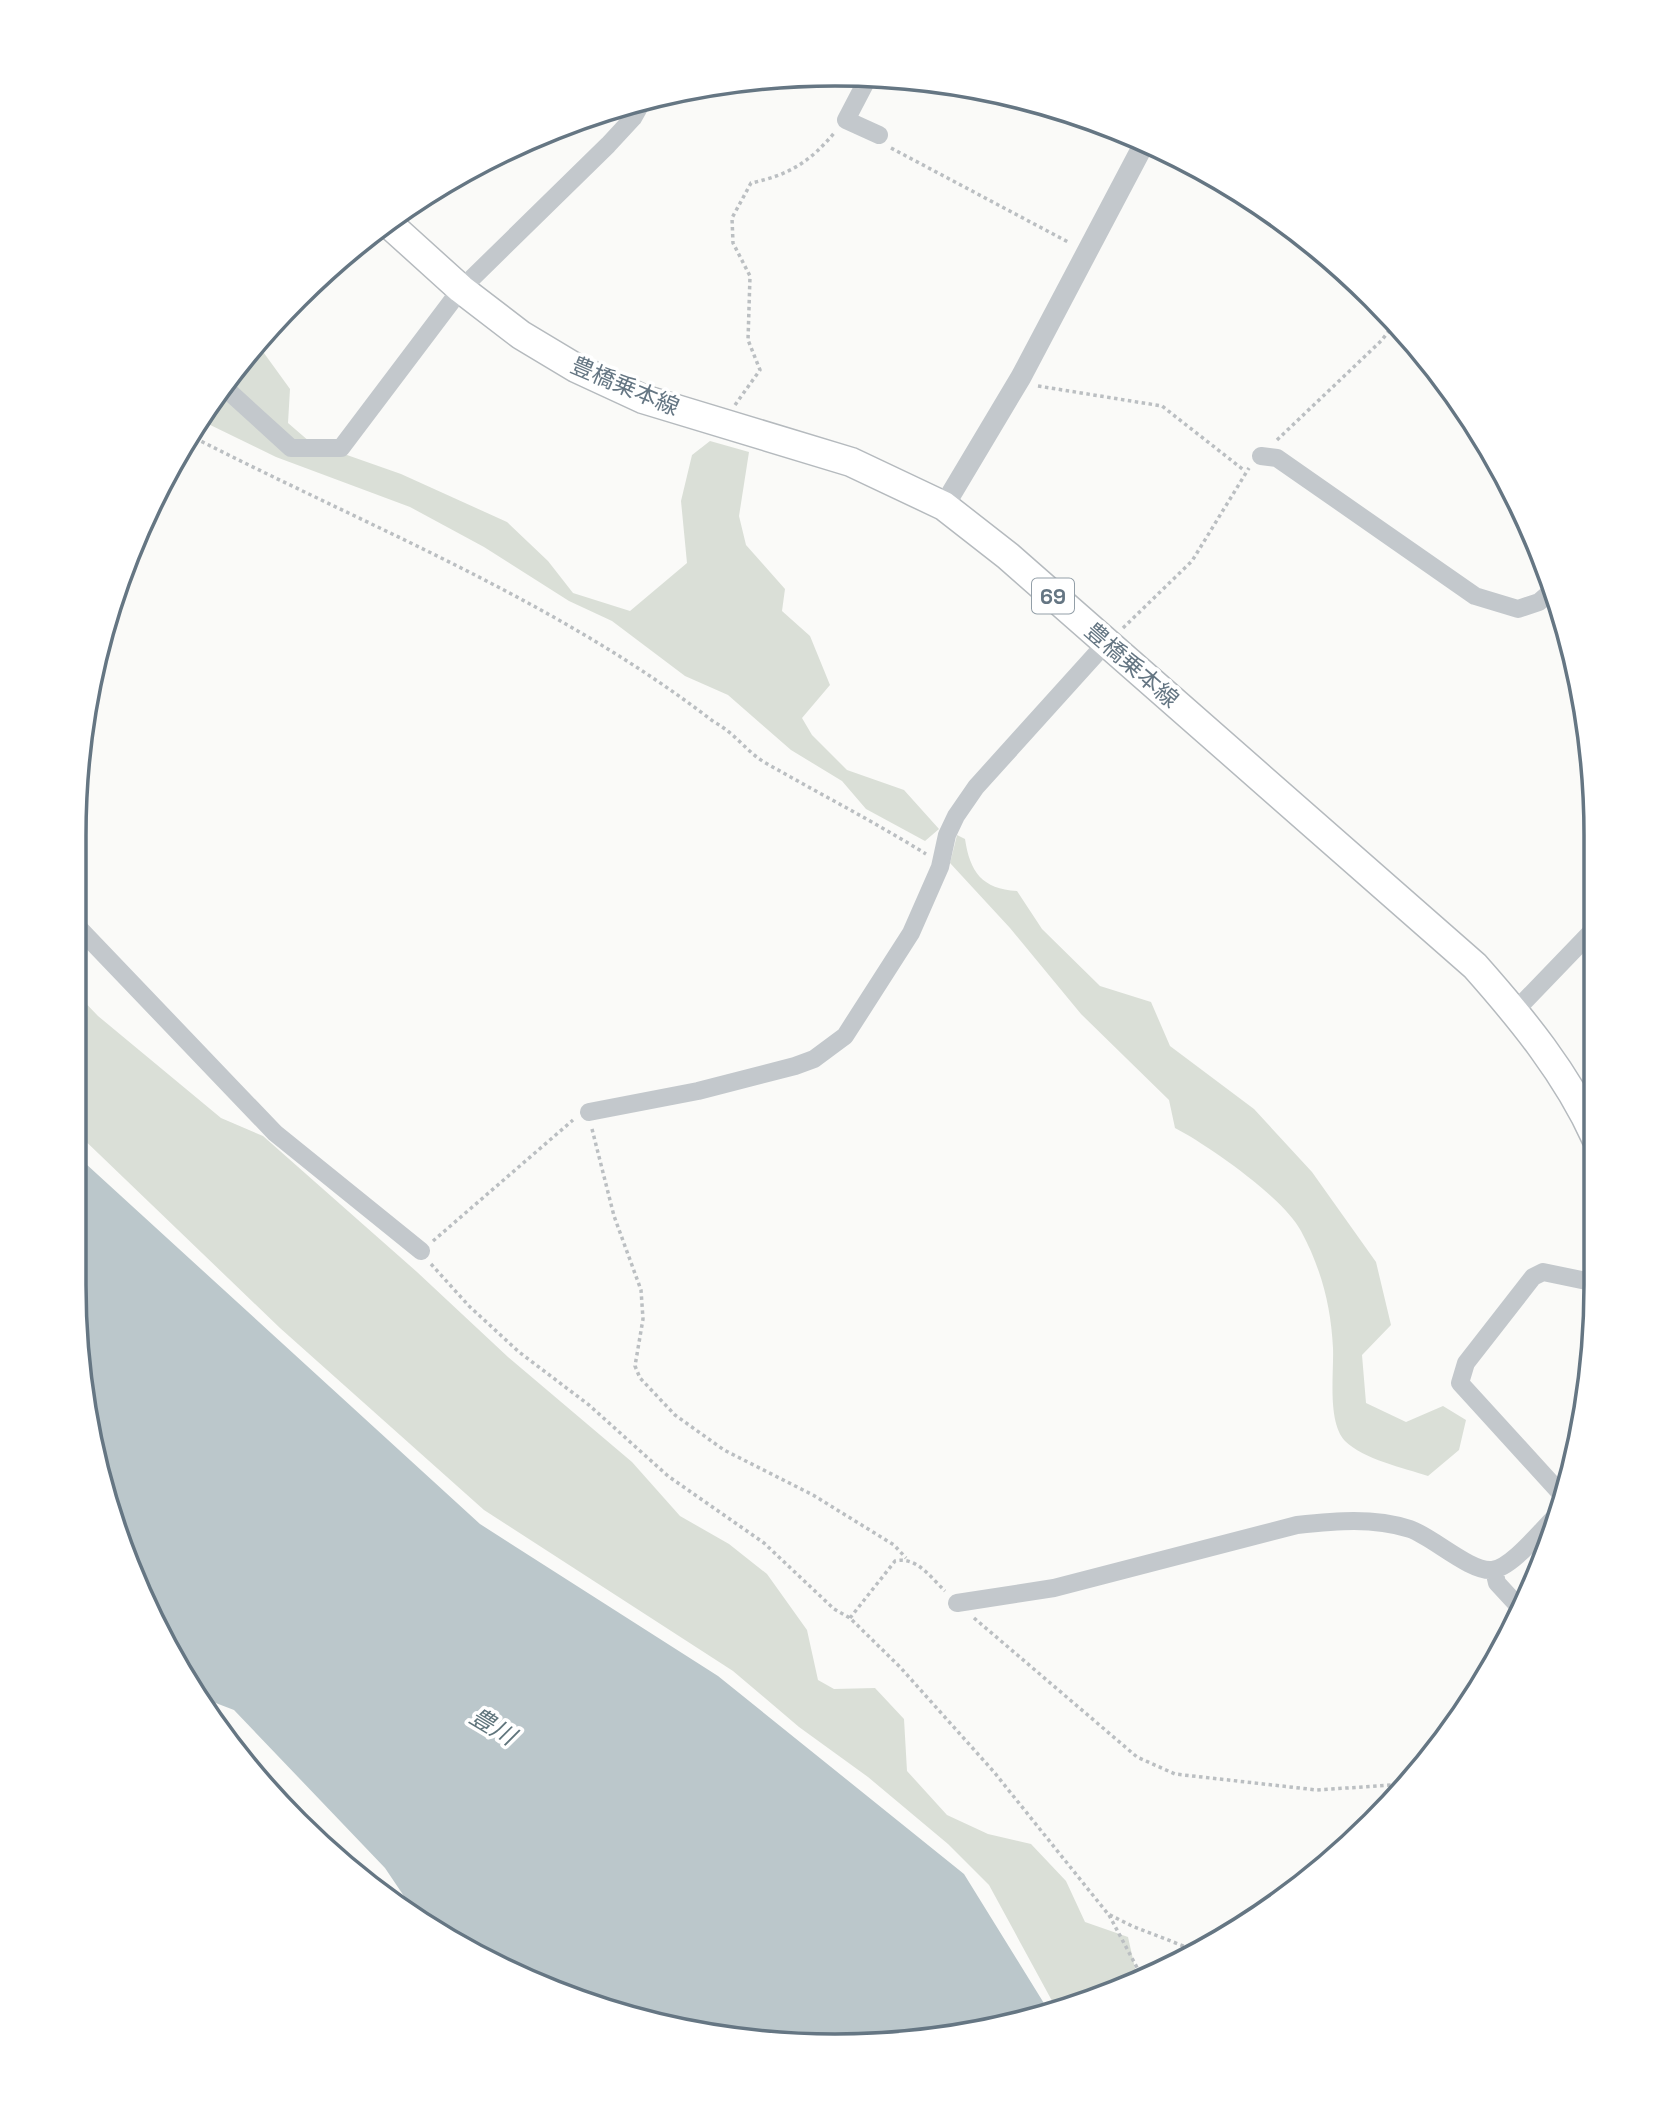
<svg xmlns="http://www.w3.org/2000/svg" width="1670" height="2120" viewBox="0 0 1670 2120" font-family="'Space Grotesk','Noto Sans JP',sans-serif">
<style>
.green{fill:#dadfd7}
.water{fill:#bbc7cb}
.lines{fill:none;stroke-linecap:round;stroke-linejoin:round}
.primary-casing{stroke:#b5babe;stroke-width:31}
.path{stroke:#bbbfc2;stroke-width:3.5;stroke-dasharray:3.5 3.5;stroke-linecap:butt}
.minor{stroke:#c3c8cc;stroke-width:18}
.tertiary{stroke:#c3c8cc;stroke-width:21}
.primary{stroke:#fff;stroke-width:28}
.labels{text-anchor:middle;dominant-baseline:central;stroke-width:7;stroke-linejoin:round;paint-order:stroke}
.shield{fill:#fff;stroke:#939fa8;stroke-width:2}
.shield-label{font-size:21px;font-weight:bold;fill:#657683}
.street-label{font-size:23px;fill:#657683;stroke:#fff}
.water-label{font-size:24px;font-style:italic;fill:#60757c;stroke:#fff}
.rim{fill:none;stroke:#657683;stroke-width:3.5}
</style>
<rect width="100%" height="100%" fill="#fafaf8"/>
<!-- green -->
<path class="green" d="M256 342 290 389 288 423 310 442 401 474 507 522 548 561 573 593 630 611 687 563 681 501 692 455 710 441 749 452 739 516 746 545 785 589 782 611 810 636 830 685 802 718 812 735 847 770 904 790 939 829 925 841 866 809 842 781 791 750 728 695 685 676 612 621 569 601 484 547 410 507 276 457 200 420Z
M957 835 965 839C970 872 982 889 1017 891L1042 929 1100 986 1151 1002 1170 1046 1254 1109 1312 1172 1376 1262 1391 1325 1362 1355 1366 1403 1406 1422 1443 1406 1466 1420 1459 1450 1428 1476C1404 1468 1363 1459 1345 1441 1327 1422 1334 1373 1333 1348 1331 1306 1321 1268 1301 1231 1285 1199 1208 1145 1175 1128L1169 1100 1081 1014 1010 928 950 863Z
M74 991 98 1016 221 1118 263 1136 417 1272 508 1357 632 1462 680 1516 729 1544 767 1574 807 1630 818 1680 834 1689 875 1688 904 1719 907 1771 947 1815 988 1834 1031 1844 1066 1881 1085 1922 1128 1937 1137 1977 1057 2010 989 1885 948 1844 868 1777 799 1727 733 1671 484 1510 280 1328 74 1130Z"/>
<!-- water -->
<path class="water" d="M74 1153 480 1524 718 1676 964 1874 1050 2013 1032 2020 835 2046 638 2021 455 1945 418 1917 385 1868 234 1710 200 1697 176 1666 100 1482 74 1285Z"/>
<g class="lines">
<defs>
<path id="primary" d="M388 223 461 289 521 335 576 368 643 399 851 462 944 506 1008 556 1475 966C1522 1019 1567 1074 1596 1138"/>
</defs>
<!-- primary casing -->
<use href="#primary" class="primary-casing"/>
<!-- path -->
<path class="path" d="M891 148 1070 243
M1038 386 1162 406 1245 471
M735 405 760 370 748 340 750 276 733 243 732 218 751 183C789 175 810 162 835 132
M189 435C366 526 555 599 714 722 735 733 746 751 764 762 818 793 873 821 926 854
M1277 440 1381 341 1396 322
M1123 628 1192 561 1249 468
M592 1129 614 1216 641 1290 643 1319 635 1366 640 1378 675 1415 724 1450 813 1495 894 1545 906 1558
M433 1241 573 1120
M431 1264 469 1306 519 1352 589 1405 668 1476 764 1543 834 1609 850 1618 900 1667 994 1772 1108 1914 1132 1926 1199 1952
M850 1618 895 1561C917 1556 931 1578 945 1591
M974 1618 1137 1757 1175 1774 1317 1790 1392 1785 1402 1789
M1109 1915 1141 1975"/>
<!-- minor -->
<path class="minor" d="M869 76 846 120 879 135
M224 387 291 448H341L461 289 608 145 633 118 642 102
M1261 456 1277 458 1475 596 1518 609 1539 602 1555 588
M75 924 275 1133 421 1251
M1515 1011 1595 928
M589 1112 698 1091 795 1066 814 1059 845 1036 911 933 940 867 947 835 956 816 976 787 1106 643
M1563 1496 1460 1383 1466 1363 1533 1277 1543 1272 1596 1283
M1494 1570 1497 1583 1521 1609
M957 1603 1054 1588 1297 1525C1335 1521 1373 1517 1410 1529 1433 1537 1470 1572 1492 1570 1512 1568 1542 1529 1557 1515"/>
<!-- tertiary -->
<path class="tertiary" d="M944 506 1021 377 1145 142"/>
<!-- primary -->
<use href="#primary" class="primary"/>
</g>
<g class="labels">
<!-- shield labels -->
<rect class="shield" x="1032" y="578.5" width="42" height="35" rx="5"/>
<g class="shield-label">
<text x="1053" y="596">69</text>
</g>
<!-- street labels -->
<g class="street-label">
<text transform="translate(625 386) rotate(23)">豊橋乗本線</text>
<text transform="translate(1132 665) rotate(41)">豊橋乗本線</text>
</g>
<!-- water labels -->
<g class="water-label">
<text transform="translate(493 1726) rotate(31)">豊川</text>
</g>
</g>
<!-- crop -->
<path d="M0 0H1670V2120H0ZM835 86H835A749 749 0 0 1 1584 835V1285A749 749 0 0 1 835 2034H835A749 749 0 0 1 86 1285V835A749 749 0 0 1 835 86Z" fill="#fff" fill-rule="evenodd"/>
<path class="rim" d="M835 86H835A749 749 0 0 1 1584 835V1285A749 749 0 0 1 835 2034H835A749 749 0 0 1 86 1285V835A749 749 0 0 1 835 86Z"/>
</svg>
